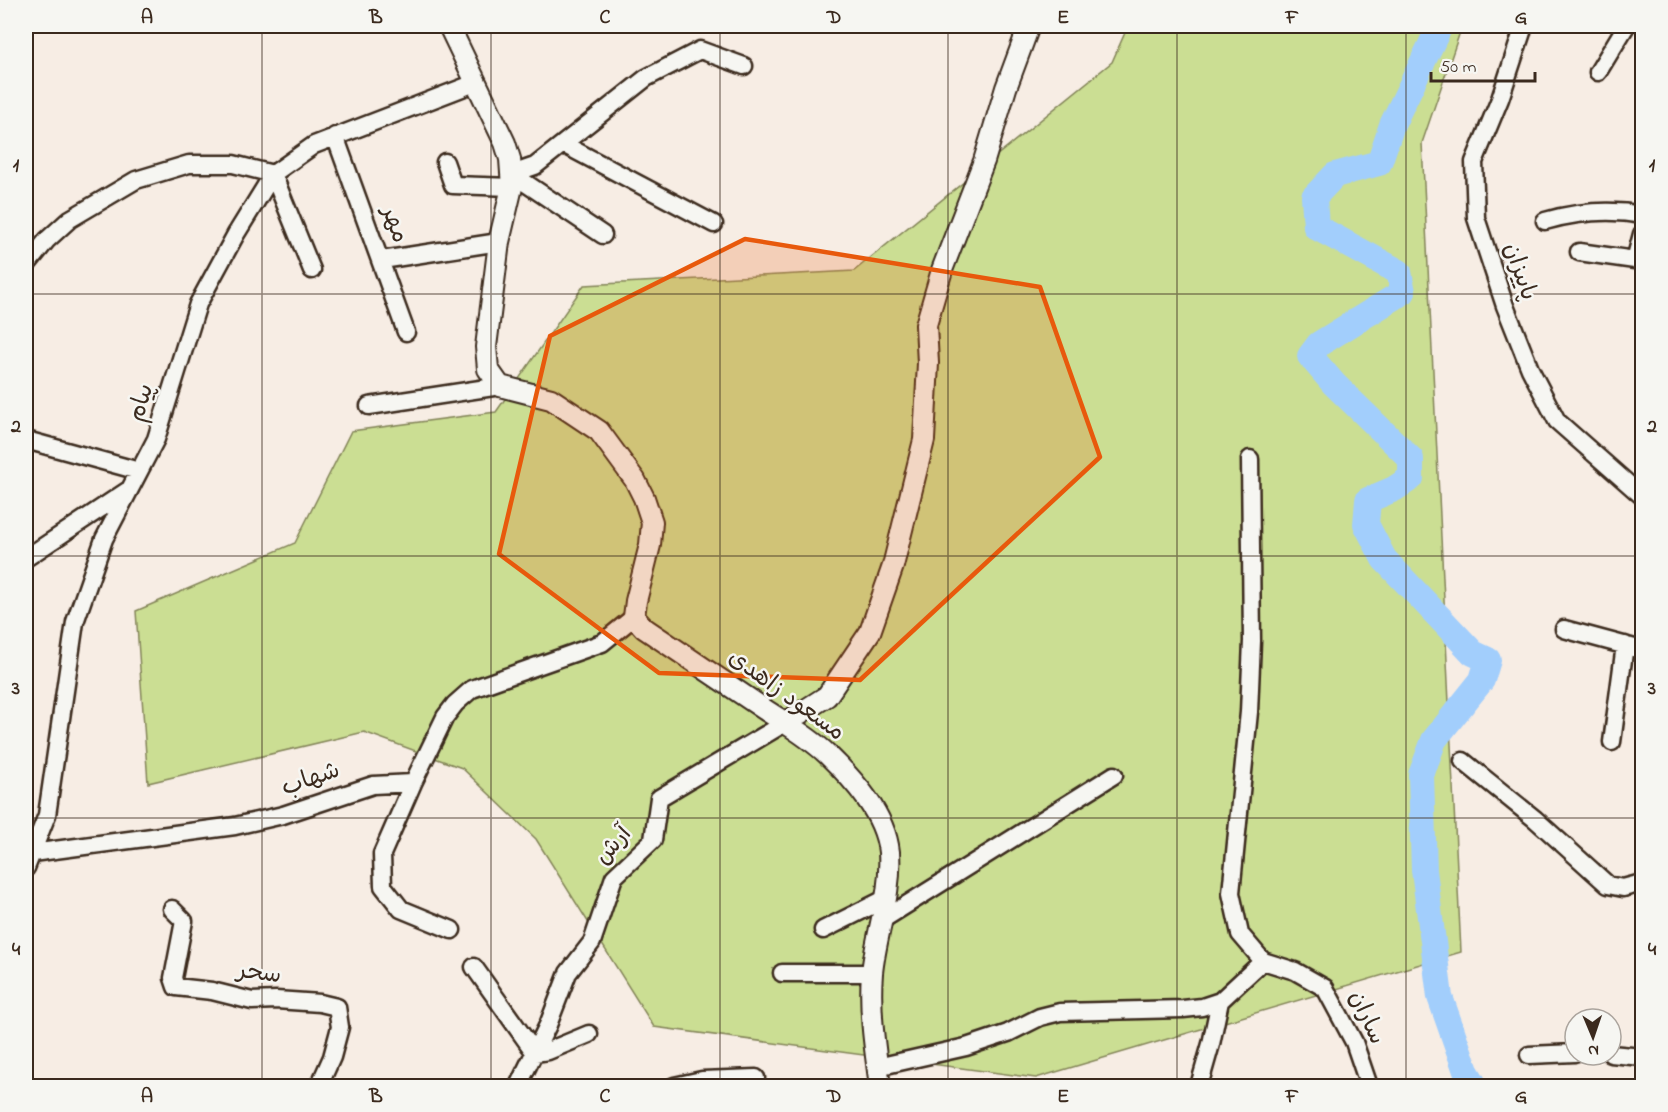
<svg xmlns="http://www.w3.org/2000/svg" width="1668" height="1112" viewBox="0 0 1668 1112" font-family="'Indie Flower','Playpen Sans Arabic',sans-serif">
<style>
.green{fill:#cbde93;stroke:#838458;stroke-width:1.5}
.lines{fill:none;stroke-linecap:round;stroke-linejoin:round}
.river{stroke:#a2cefc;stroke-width:26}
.minor-casing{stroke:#3b2a1e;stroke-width:21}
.tertiary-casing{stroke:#3b2a1e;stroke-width:24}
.minor{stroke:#f6f6f2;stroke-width:16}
.tertiary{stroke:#f6f6f2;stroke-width:20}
.marked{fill:#e8590c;fill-opacity:0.2;stroke:#e8590c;stroke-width:4.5;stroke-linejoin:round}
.grid{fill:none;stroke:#3b2a1e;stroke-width:1.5;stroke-opacity:0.55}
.labels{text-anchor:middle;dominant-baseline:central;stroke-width:5;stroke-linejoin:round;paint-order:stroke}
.street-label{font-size:24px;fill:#3b2a1e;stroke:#f6f6f2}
.neatline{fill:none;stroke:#3b2a1e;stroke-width:2}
.grid-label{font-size:20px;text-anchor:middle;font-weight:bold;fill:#3b2a1e}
</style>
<rect width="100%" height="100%" fill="#f7ede4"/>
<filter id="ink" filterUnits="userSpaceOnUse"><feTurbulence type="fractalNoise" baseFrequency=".0167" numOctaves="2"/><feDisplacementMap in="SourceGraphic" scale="12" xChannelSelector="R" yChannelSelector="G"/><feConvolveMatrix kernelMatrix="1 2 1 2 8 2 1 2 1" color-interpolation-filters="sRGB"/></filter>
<g filter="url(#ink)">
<!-- green -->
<path class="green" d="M1128 26H1462L1422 143 1461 952 1036 1078 654 1027 536 839 462 768 364 732 148 783 136 611 295 543 351 431 496 412 584 285 854 271 1112 62Z"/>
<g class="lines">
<!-- river -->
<path class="river" d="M1440 26 1392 125 1379 163 1335 175 1314 197 1316 227 1399 272 1403 292 1319 344 1310 356 1334 384 1411 459V478L1394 489 1368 500 1366 524 1384 559 1473 653 1488 660 1482 680 1434 740 1421 775 1424 870 1440 997 1466 1071 1475 1086"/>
<defs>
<path id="minor" d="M1524 26 1500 99 1474 162 1476 218 1505 306 1530 369 1557 421 1642 496
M1598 72 1626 26
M335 136 406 332
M563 144 714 224
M445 162 453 185 512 187
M512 174 535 166 646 78 700 50 744 66
M512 174 603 235
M1545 221C1577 212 1610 209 1642 215
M1579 252 1635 260 1642 234
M382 260 499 242
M26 266 47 240 70 219 136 180 189 164H233L273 174 312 270
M369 406 500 386
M26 440 139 471
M1250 459 1252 641 1249 712 1231 893 1240 934 1263 961
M26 558 127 491
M1564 629 1642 650
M1612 742 1625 645
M1463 761 1535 819 1608 885 1623 888 1642 883
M413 783 445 717 455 704 472 689 602 643 634 617
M32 853 235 826 283 815 373 785 413 783 382 854 383 886 401 909 452 930
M26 868 47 815 75 622 104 539 156 439 198 304 236 234 273 174 314 145 475 83
M172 909 184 921 173 978 176 987 212 991 252 1001 276 1000 320 1003 337 1007 340 1027 332 1057 319 1086
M882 920 1114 775
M823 930 887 898
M474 967 535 1053 548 1051 589 1034
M782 973H872
M1611 1054 1642 1057
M1529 1055 1575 1053
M877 1067 966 1047 1008 1033 1040 1017 1060 1012 1183 1009 1202 1007 1220 1001 1263 961 1295 971 1325 988 1354 1042 1369 1086
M518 1086 548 1025 568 973 592 942 614 877 653 840 659 798 785 723
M674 1086 702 1080 756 1078 754 1086
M1199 1086 1211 1044 1220 1001"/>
<path id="tertiary" d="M449 26 505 143 510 159 512 187 499 242 486 347 488 369 500 386 551 399 599 431 635 480 644 498 652 522 650 545 636 601 634 617 644 628C684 655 724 682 764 709 785 723 809 737 827 754 854 780 885 814 889 852 892 894 876 933 872 973 869 1010 875 1050 880 1086
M785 723 827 696 870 632 893 566 924 440 928 363 926 325 942 270 984 161 1006 88 1029 26"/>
</defs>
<!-- minor casing -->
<use href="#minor" class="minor-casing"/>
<!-- tertiary casing -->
<use href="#tertiary" class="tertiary-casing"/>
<!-- minor -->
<use href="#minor" class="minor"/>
<!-- tertiary -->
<use href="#tertiary" class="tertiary"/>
</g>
</g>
<!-- marked area -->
<path class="marked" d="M745 239 1040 287 1100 457 860 680 659 673 499 554 550 336Z"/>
<!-- grid -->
<path class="grid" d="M262 26V1086M491 26V1086M720 26V1086M948 26V1086M1177 26V1086M1406 26V1086M26 294H1642M26 556H1642M26 818H1642"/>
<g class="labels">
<!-- street labels -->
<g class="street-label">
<text transform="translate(394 225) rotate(70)">مهر</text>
<text transform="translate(1519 272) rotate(71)">پاییزان</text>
<text transform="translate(142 403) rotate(-73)">پیام</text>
<text transform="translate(786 696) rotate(36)">مسعود زاهدی</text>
<text transform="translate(311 780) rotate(-19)">شهاب</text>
<text transform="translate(614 846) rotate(-49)">آرش</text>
<text transform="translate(259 974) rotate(7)">سحر</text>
<text transform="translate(1366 1018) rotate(65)">ساران</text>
</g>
</g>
<!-- margin -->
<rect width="1668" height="1112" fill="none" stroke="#f6f6f2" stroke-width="66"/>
<!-- north arrow -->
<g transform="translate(1593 1037) rotate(178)"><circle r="28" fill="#f6f6f2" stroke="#aba49d" stroke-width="1.5"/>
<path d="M0-4.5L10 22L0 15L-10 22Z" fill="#3b2a1e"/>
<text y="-9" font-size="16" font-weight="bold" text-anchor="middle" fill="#3b2a1e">N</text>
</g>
<!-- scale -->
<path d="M1431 72v9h104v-9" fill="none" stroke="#3b2a1e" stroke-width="3"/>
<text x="1440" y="72" font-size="18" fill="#3b2a1e" stroke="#f6f6f2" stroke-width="4.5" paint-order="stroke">50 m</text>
<rect x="33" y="33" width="1602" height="1046" class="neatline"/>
<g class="grid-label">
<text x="147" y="23">A</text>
<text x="376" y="23">B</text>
<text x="605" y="23">C</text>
<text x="834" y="23">D</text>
<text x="1063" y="23">E</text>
<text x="1292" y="23">F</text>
<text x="1521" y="23">G</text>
<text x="16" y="171">1</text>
<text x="1652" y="171">1</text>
<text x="16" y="432">2</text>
<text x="1652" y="432">2</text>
<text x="16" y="694">3</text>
<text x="1652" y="694">3</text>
<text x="16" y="955">4</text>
<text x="1652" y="955">4</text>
<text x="147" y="1102">A</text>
<text x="376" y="1102">B</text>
<text x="605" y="1102">C</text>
<text x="834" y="1102">D</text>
<text x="1063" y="1102">E</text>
<text x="1292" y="1102">F</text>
<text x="1521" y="1102">G</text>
</g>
</svg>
